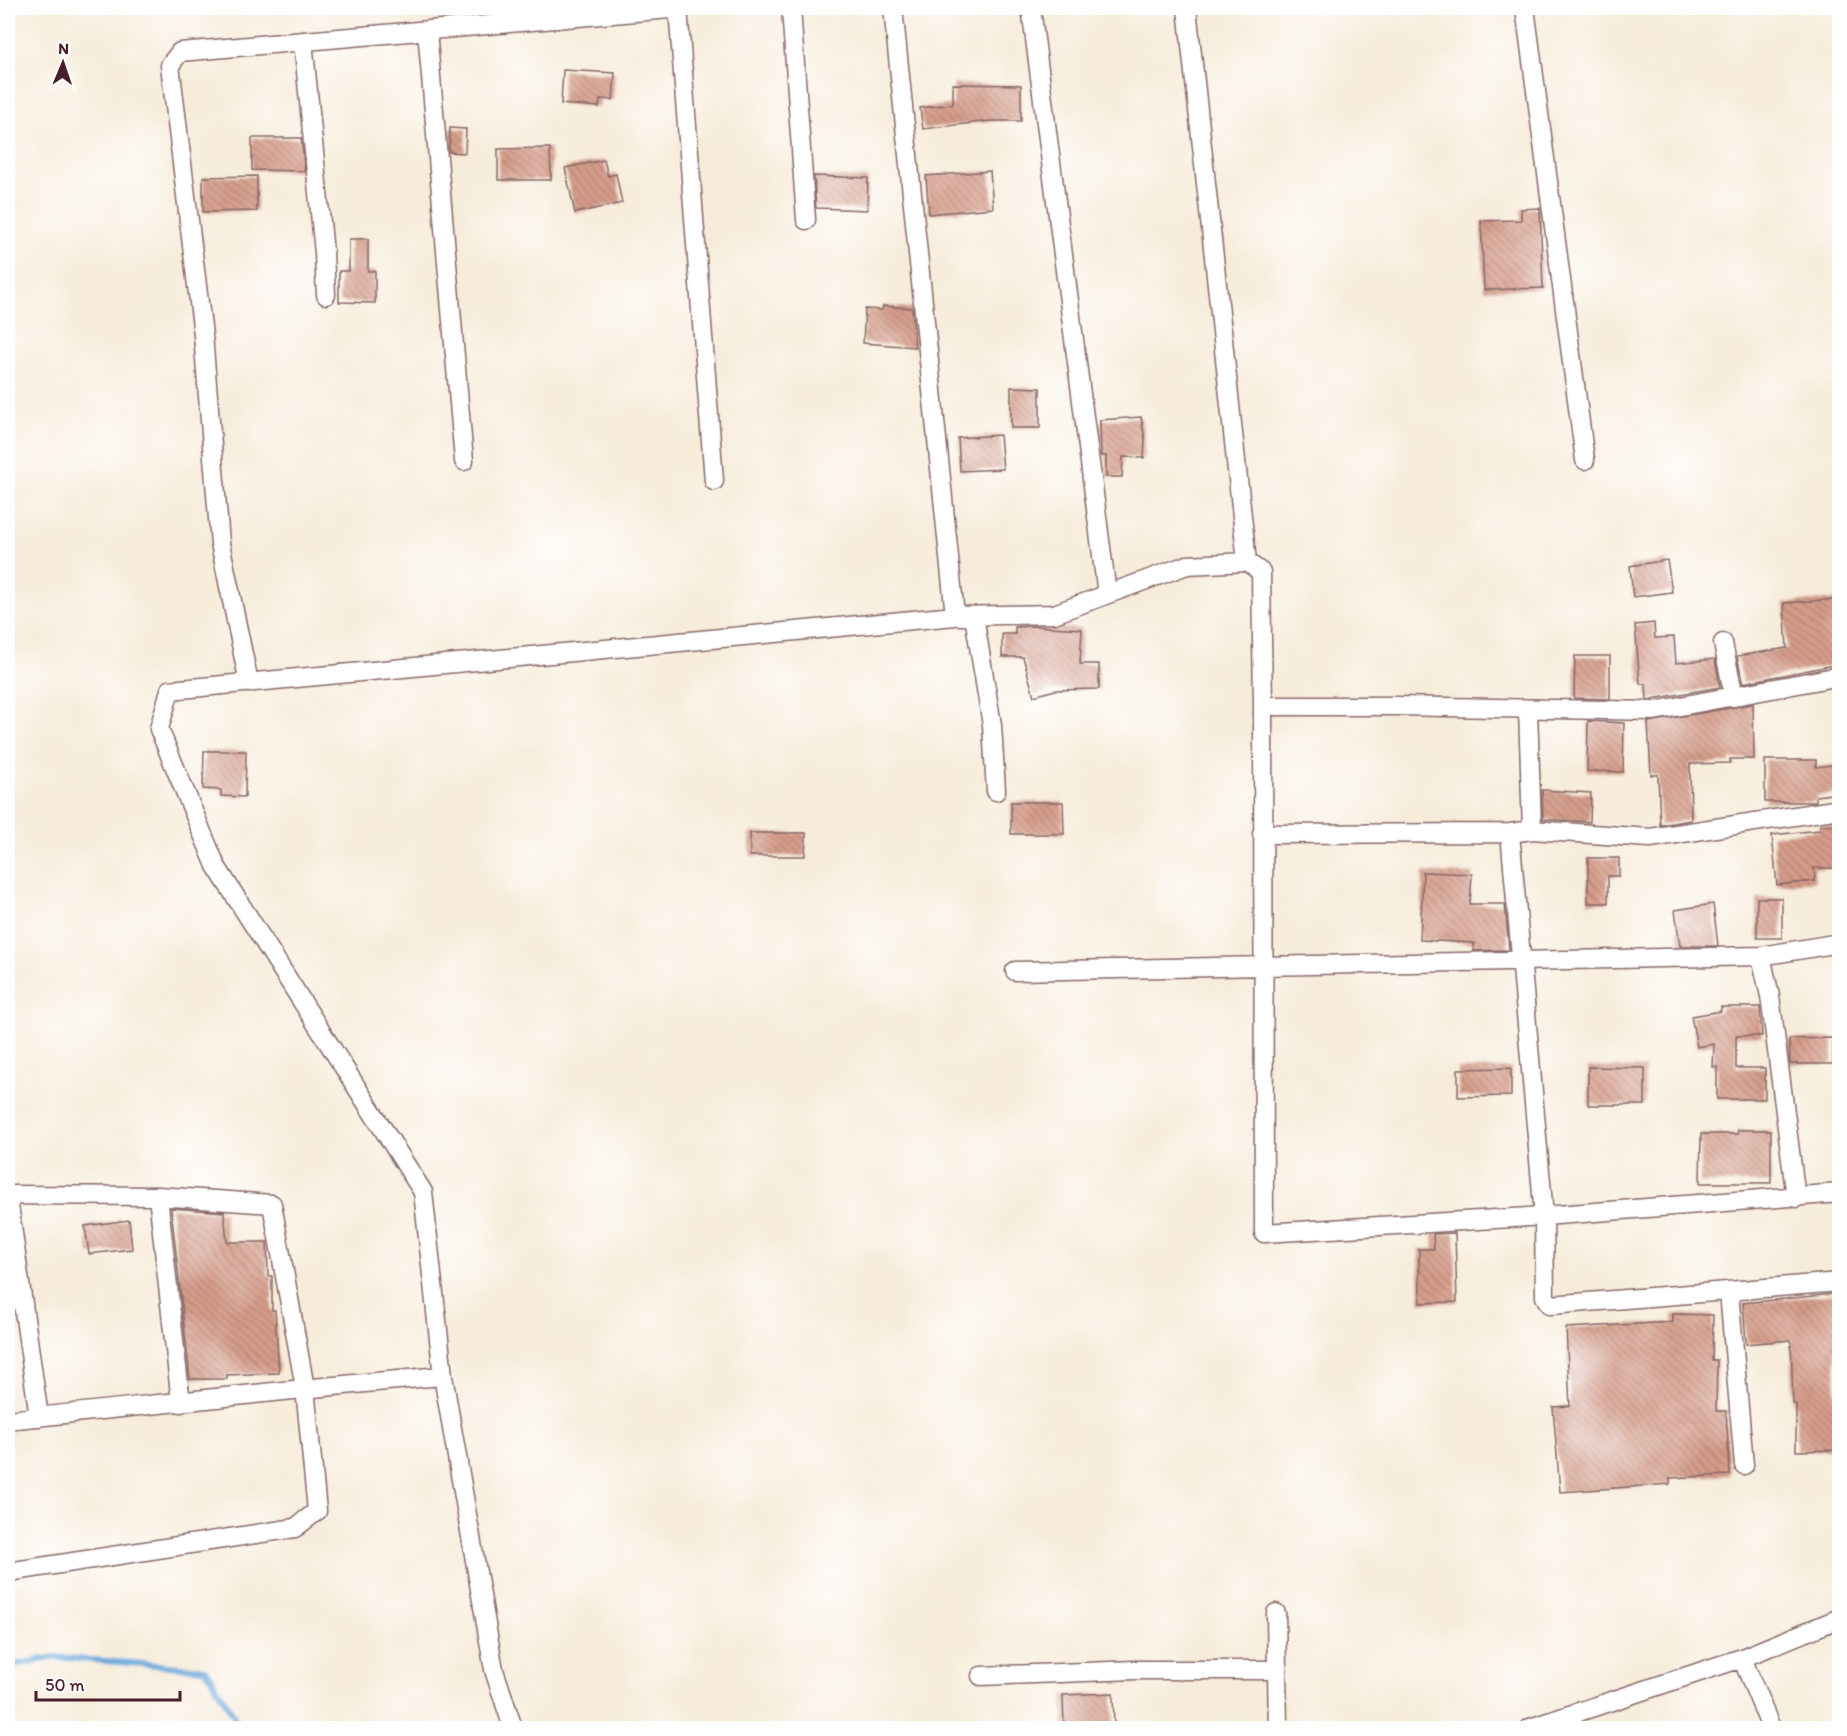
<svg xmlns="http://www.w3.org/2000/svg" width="1847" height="1736" viewBox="0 0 1847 1736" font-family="Itim,sans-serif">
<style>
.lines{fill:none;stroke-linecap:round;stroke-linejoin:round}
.stream{stroke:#66a5d9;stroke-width:6}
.building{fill:url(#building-back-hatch)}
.street-casing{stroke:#876768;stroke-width:21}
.street{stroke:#fff;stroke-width:18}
</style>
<defs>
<pattern id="building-back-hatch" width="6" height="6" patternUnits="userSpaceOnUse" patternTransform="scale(1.5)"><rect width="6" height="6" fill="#d69d8a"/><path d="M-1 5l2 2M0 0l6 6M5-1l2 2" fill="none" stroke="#b07f71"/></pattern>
</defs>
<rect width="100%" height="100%" fill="#fff"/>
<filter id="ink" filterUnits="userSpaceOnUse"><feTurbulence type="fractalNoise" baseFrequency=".0167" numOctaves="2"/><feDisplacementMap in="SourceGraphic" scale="12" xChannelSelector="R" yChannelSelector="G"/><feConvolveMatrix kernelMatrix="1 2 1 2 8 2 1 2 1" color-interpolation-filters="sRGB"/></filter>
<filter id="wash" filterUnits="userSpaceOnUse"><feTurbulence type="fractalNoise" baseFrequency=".008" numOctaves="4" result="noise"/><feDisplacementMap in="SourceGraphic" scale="24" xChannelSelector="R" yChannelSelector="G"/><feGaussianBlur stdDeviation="1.35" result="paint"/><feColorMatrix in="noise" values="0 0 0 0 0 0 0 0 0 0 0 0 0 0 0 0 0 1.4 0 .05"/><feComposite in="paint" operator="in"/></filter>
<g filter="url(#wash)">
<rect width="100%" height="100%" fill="#f7ecda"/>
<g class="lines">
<!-- stream -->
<path class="stream" d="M8 1666 55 1657 206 1669 241 1728"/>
</g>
<g id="blocks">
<!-- building -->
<path class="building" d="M563 70 615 73 613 100 600 99 599 107 561 104Z
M953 84 1021 85V121H990L923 129 920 108 953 104Z
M450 128 466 129 465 153 449 152Z
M252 138H301L305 171 252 170Z
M550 148 551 180H498V149Z
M604 160 608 176 616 174 622 203 575 213 565 168Z
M990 171 993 208 929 214 926 176Z
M257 176V211L203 212V177Z
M814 176 868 178 867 210 816 208Z
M1540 208 1543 288 1484 290 1481 221 1521 220V209Z
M349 239H368V271H375V303L339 302V271H349Z
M883 306 912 308 915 347 863 343 865 309 882 310Z
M1011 387 1040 388V428H1011Z
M1141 417 1145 439 1144 458 1123 457 1122 477H1106V456H1101L1100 420Z
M1000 435 1003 469 960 471 958 438Z
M1667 560 1672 592 1633 597 1630 566Z
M1839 599V664L1743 683 1737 656 1787 648 1784 603Z
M1654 623 1655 638 1674 637 1676 663 1715 659 1720 687 1647 700 1646 684H1640L1635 625Z
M1035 626 1082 629 1080 664H1099V689L1055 690 1034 696 1023 657H1002V634H1015V627Z
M1575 656H1610V699L1574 698Z
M1753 704 1754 759H1730V763L1690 764 1691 820 1660 825 1658 775H1651L1648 722Z
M1588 721 1624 723 1623 772 1587 771Z
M204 751H246L245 797 221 796V790L203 789Z
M1765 760H1816V767L1839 764V793L1816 796V801L1810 802H1765Z
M1542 790 1591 793 1590 822 1543 819Z
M1011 802H1063L1064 834H1011Z
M1820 825H1839V868H1814L1815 881 1777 885 1772 835 1820 830Z
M750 833H806L805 856H750Z
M1588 858H1619V876H1608V903H1588Z
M1423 872 1472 874 1470 904H1505L1509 950 1474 951V943L1420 940Z
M1757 898H1782V938H1757Z
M1713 904 1718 946H1680L1675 910Z
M1721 1007H1760L1762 1036H1736V1068H1765V1099H1717V1067H1713L1714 1044 1697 1047 1691 1016 1721 1011Z
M1833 1038V1064H1790L1789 1039Z
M1588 1067 1645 1068V1105H1588Z
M1511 1068V1096L1458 1097V1069Z
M1738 1130H1771V1183H1700L1701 1134H1738Z
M171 1208 224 1212 227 1242H267L268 1276H272V1310H275L279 1373 227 1375V1379H190Z
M129 1220 132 1249 89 1254 85 1226Z
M1455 1233 1457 1302 1420 1303 1419 1249H1434L1433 1234Z
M1834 1294 1839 1348H1835L1837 1450 1796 1451V1404H1793L1791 1340 1746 1344 1743 1303Z
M1673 1314 1713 1315 1712 1360H1717L1716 1411H1726L1730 1475 1670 1478V1484L1560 1492 1553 1407 1570 1406 1566 1328 1673 1322Z
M1113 1693 1114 1728H1064L1063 1695Z"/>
</g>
</g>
<g filter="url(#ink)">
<use href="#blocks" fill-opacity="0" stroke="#876768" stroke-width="1.5"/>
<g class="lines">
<defs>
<path id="street" d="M678 8 714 481
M791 8 806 220
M893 8 955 616 1054 614 1187 565 1247 562 1261 572 1263 706H1396L1654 711 1840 676
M1031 8 1107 594
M1187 8 1247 562
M1525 8 1585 460
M427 30 464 461
M303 41 324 253 326 295
M974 616 992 725 996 791
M1723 643 1734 697
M249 683 220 543 203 335 170 65 180 52 681 8
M1263 706 1264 1233 1544 1216 1840 1193
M1528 709 1532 830 1650 838 1840 809
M1532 830 1510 833 1544 1216 1545 1297 1550 1305 1840 1282
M1262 834 1510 833
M1015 971 1761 956
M8 1195 158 1196
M8 1198 39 1417
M1796 1198 1770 996 1761 956 1840 943
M1729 1292 1744 1465
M8 1420C153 1405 298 1388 443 1376
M8 1572 295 1528 317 1511 305 1388 272 1204 158 1196 181 1403
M1276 1613 1278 1728
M1742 1658 1771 1728
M981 1676 1135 1670H1277
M513 1728 494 1670 443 1376 423 1192 216 866 159 729 170 690 955 616
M1530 1728 1742 1658 1840 1618"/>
</defs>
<!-- street casing -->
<use href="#street" class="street-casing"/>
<!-- street -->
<use href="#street" class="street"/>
</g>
</g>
<!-- margin -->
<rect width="1847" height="1736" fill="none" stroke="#fff" stroke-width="30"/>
<!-- north arrow -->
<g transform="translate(63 63) rotate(2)" stroke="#ffffff" stroke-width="4.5" paint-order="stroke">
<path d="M0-4.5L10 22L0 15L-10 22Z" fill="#4a1f2b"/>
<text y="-9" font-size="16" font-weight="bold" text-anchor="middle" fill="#4a1f2b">N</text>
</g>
<!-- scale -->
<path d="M36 1691v9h144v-9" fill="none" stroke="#4a1f2b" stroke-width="3"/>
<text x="45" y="1691" font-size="18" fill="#4a1f2b" stroke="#ffffff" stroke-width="4.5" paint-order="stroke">50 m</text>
</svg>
